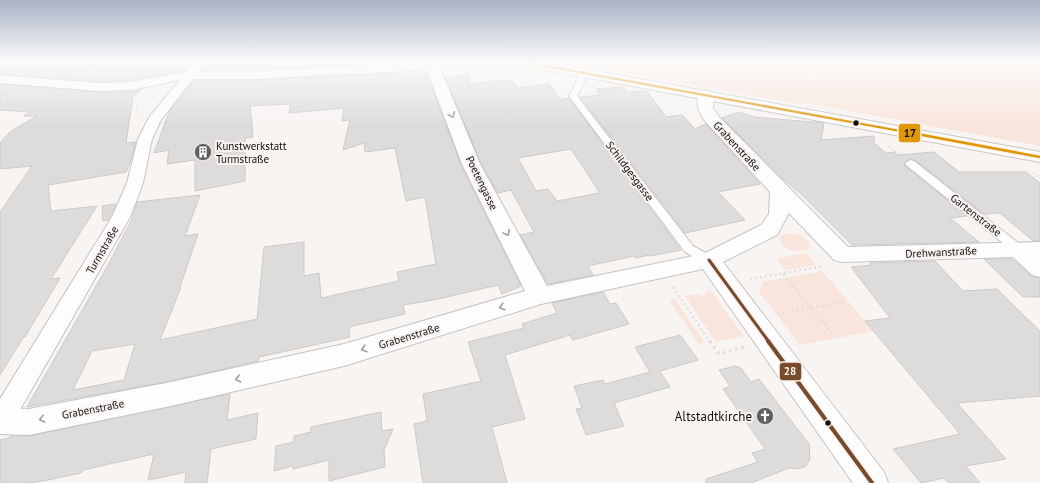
<svg xmlns="http://www.w3.org/2000/svg" width="1040" height="483" viewBox="0 0 1040 483" font-family="'PT Sans',sans-serif">
<style>
.green{fill:#f9e5db}
.building{fill:#dedcdb;stroke:#cccac8;fill-rule:evenodd}
.lines{fill:none;stroke-linecap:round;stroke-linejoin:round}
.service-casing{stroke:#c6c4c3;stroke-width:2}
.pedestrian-casing{stroke:#c6c4c3;stroke-width:2}
.minor-casing{stroke:#c6c4c3;stroke-width:2}
.tertiary-casing{stroke:#c6c4c3;stroke-width:2}
.path-far3{stroke:#dfdfde;stroke-width:1.5;stroke-dasharray:1.5 2;stroke-linecap:butt}
.path-far2{stroke:#dfdfde;stroke-width:2;stroke-dasharray:1.5 2.5;stroke-linecap:butt}
.path-far1{stroke:#dfdfde;stroke-width:2.5;stroke-dasharray:2 3;stroke-linecap:butt}
.path{stroke:#dfdfde;stroke-width:3.5;stroke-dasharray:2.5 4;stroke-linecap:butt}
.service{fill:#fefdfd;fill-rule:evenodd}
.pedestrian{fill:#fefdfd;fill-rule:evenodd}
.minor{fill:#fefdfd;fill-rule:evenodd}
.tertiary{fill:#fefdfd;fill-rule:evenodd}
.bus-1-far1-casing{stroke:#f8f3f1;stroke-width:4}
.bus-1-casing{stroke:#f8f3f1;stroke-width:5}
.bus-2-far1-casing{stroke:#f8f3f1;stroke-width:6}
.bus-2-casing{stroke:#f8f3f1;stroke-width:7}
.bus-1-far1{stroke:#e09702;stroke-width:2}
.bus-1{stroke:#e09702;stroke-width:2.5}
.bus-2-far1{stroke:#7a4b2a;stroke-width:3}
.bus-2{stroke:#7a4b2a;stroke-width:4}
.oneway{stroke:#a09f9e}
.bus-dot{fill:#121110;stroke:#f8f3f1;stroke-width:1.5}
.labels{text-anchor:middle;dominant-baseline:central;stroke-width:4;stroke-linejoin:round;paint-order:stroke}
.poi-label{font-size:11px;fill:#121110;stroke:#f8f3f1;text-anchor:start}
.street-label{font-size:11px;fill:#121110;stroke:#f8f3f1}
.near-poi-label{font-size:13px;fill:#121110;stroke:#f8f3f1;text-anchor:end}
.line-badge{stroke:#f8f3f1;stroke-width:1.5}
.badge-label{font-size:11px;text-anchor:middle;font-weight:bold;fill:#fff}
.pale-badge-label{font-size:11px;text-anchor:middle;font-weight:bold;fill:#111}
</style>
<rect width="100%" height="100%" fill="#f7f4f2"/>
<!-- green -->
<path class="green" d="M560 61H809L813 82 827 61H1040V146L800 102 803 97 797 104Z
M790 233 801 235 810 244 809 249C799 254 779 250 780 237L782 235Z
M806 253 816 265 786 270 776 259Z
M822 271 874 331 800 345 759 292 763 282Z
M711 291 744 336 716 342 685 296 699 294 701 296 706 295 704 292Z
M675 299 705 343 699 344 669 300Z"/>
<!-- building -->
<path class="building" d="M0 61 151 62 193 61 185 71 131 80 98 82 0 74Z
M208 61H378L375 63 344 66 259 70H202Z
M397 73 398 76 425 73 427 78H428L461 165 521 286 502 294 498 285 434 300 403 305 405 314 349 327 350 337 259 357 258 361 171 381 27 407 107 267 132 219 137 202 200 195 185 236 198 234 180 287H181L160 340 257 319 264 247 304 242V276L319 273 321 298 399 281 397 272 436 264 425 197 406 201 395 148 365 152 364 143 343 150 350 120 342 121 344 108 289 113 291 104 250 106 253 137 245 138V181L195 191V160L167 164 169 150 154 153 169 112 194 80H259ZM135 344 124 380 73 390 92 351Z
M470 75 468 84 503 80 504 81 512 80 517 88 549 84 560 100 569 98 681 250 650 256V255L635 258 634 256 588 266 593 275 548 284 520 235 534 232 511 190 498 193 481 163 445 77ZM571 149 600 193 557 201 548 189 536 191 518 158Z
M0 84 98 92H131L141 90 133 96 126 143 136 142 131 160 126 172 48 185 51 211 97 206 51 279 60 278 25 337 23 338 0 375V212L32 166 0 169V143L10 132 37 116H24L30 112 0 110Z
M623 87 627 92 647 91 666 117 682 115 695 129 706 124 760 184 718 192 745 220 685 233 580 97 600 95 596 89Z
M739 112 754 117 824 123 821 140 874 136V143L886 153 894 152 897 155 934 152 959 172H1026L1040 183V241H1033L1000 213 984 214 915 160 910 159 904 163 905 166 967 216 950 218 979 242 852 245 800 193 783 179 722 118Z
M116 204 108 220 103 221 102 206Z
M984 259H1012L1031 276 1040 278V297H1023Z
M935 261 963 291 997 289 1040 331V396L957 403 1006 459 966 466 980 483H949L944 478 921 483 893 449 960 434 865 321 890 318 851 267 872 265 870 263Z
M603 292 610 304 616 303 629 324 573 340 570 335 505 355 525 419 492 427 507 483H423L414 424 427 421 423 394 481 381 468 342 524 328 522 324 557 313 552 303Z
M680 335 698 360 660 371 670 387 614 403 624 426 586 435 576 409 582 408 574 386 603 380 605 384 650 372 635 347Z
M735 366 741 368 751 382 759 379 809 444 810 459 806 466 798 469 789 468 751 483H706V479L758 462 752 453 765 449 723 389 730 386 719 370Z
M230 394 227 420 258 413 256 439 211 449 207 483H185L186 472 148 480 154 454 83 470 81 473 48 480 29 483H0V440L9 438 10 436H29Z
M381 412 382 431 393 429 384 450 385 467 329 481V460L293 469V466L274 471 276 446 294 442V436L311 432V427Z"/>
<g class="lines">
<defs>
<path id="service" d="M582 71H585L589 73 577 96 693 246 713 257 715 260 713 263C704 266 693 256 685 252L569 96Z
M910 160 914 161 1022 246 1024 249 1022 252H1014L906 165 905 163Z"/>
<path id="pedestrian" d="M195 61H207L199 71H259L350 67 354 68 356 70 354 72 350 73 259 79H193L161 120 152 139 143 183 130 217 9 429 0 432V399L112 217 127 183 138 139 150 116 180 80 131 90 98 91 94 90 92 87 94 84 98 83 131 82 186 72Z"/>
<path id="minor" d="M433 61H450L443 67 442 73 480 164 547 286 703 254 761 225 769 214 770 192 704 120C699 111 694 102 701 92L706 90 711 92 714 95 713 108 719 117 848 247 1040 242V277L1032 275 1013 257 842 262 834 260 789 213 777 235 723 262 884 472 888 483H853L703 269 541 304 344 366 171 406 29 435 0 434V408L29 409 171 382 344 344 525 291 462 164 428 73V70L350 74 345 73 343 70 345 67 350 66Z
M0 75 98 83 103 84 105 87 103 90 98 91 0 83Z"/>
<path id="tertiary" d="M512 61H541L1040 152V162L519 65 514 64Z"/>
</defs>
<!-- service casing -->
<use href="#service" class="service-casing"/>
<!-- pedestrian casing -->
<use href="#pedestrian" class="pedestrian-casing"/>
<!-- minor casing -->
<use href="#minor" class="minor-casing"/>
<!-- tertiary casing -->
<use href="#tertiary" class="tertiary-casing"/>
<!-- path-far3 -->
<path class="path-far3" d="M493 61 503 63
M629 61 651 65 652 61
M743 61V86
M974 61 1022 70
M1006 61 1040 70
M651 65 759 77H776L786 74 784 61
M744 65 786 69
M1022 69V74L1038 83
M91 71 108 61
M136 115 139 100"/>
<!-- path-far2 -->
<path class="path-far2" d="M888 146 899 154
M1033 173 1040 178"/>
<!-- path-far1 -->
<path class="path-far1" d="M165 235 189 233
M783 274 834 335
M750 279 824 266
M673 287 710 342
M777 314 843 302"/>
<!-- path -->
<path class="path" d="M710 341 719 354 744 347"/>
<!-- service -->
<use href="#service" class="service"/>
<!-- pedestrian -->
<use href="#pedestrian" class="pedestrian"/>
<!-- minor -->
<use href="#minor" class="minor"/>
<!-- tertiary -->
<use href="#tertiary" class="tertiary"/>
<defs>
<path id="bus-1-far1" d="M519 61 922 135"/>
<path id="bus-1" d="M917 134 1040 157"/>
<path id="bus-2-far1" d="M709 260 769 342"/>
<path id="bus-2" d="M768 341 872 483"/>
</defs>
<!-- bus-1-far1 casing -->
<use href="#bus-1-far1" class="bus-1-far1-casing"/>
<!-- bus-1 casing -->
<use href="#bus-1" class="bus-1-casing"/>
<!-- bus-2-far1 casing -->
<use href="#bus-2-far1" class="bus-2-far1-casing"/>
<!-- bus-2 casing -->
<use href="#bus-2" class="bus-2-casing"/>
<!-- bus-1-far1 -->
<use href="#bus-1-far1" class="bus-1-far1"/>
<!-- bus-1 -->
<use href="#bus-1" class="bus-1"/>
<!-- bus-2-far1 -->
<use href="#bus-2-far1" class="bus-2-far1"/>
<!-- bus-2 -->
<use href="#bus-2" class="bus-2"/>
</g>
<!-- one-way arrows -->
<defs><path id="oneway-chevron" d="M-2-3.5L2.5 0L-2 3.5" fill="none" stroke-width="1.6" stroke-linecap="round" stroke-linejoin="round"/></defs>
<g class="oneway">
<use href="#oneway-chevron" transform="translate(452 115) rotate(68)"/>
<use href="#oneway-chevron" transform="translate(507 233) rotate(62)"/>
<use href="#oneway-chevron" transform="translate(502 307) rotate(163)"/>
<use href="#oneway-chevron" transform="translate(364 349) rotate(163)"/>
<use href="#oneway-chevron" transform="translate(238 379) rotate(167)"/>
<use href="#oneway-chevron" transform="translate(42 419) rotate(169)"/>
</g>
<!-- sky -->
<linearGradient id="sky" x2="0" y2="1"><stop stop-color="#a8b3c6"/><stop offset="0.48" stop-color="#fbfaf9"/><stop offset="1" stop-color="#fbfaf9" stop-opacity="0"/></linearGradient>
<rect width="1040" height="128" fill="url(#sky)"/>
<!-- icons -->
<defs>
<symbol id="building-disc" viewBox="-11 -11 22 22"><circle r="9.5" fill="#62605f" stroke="#f8f3f1"/><path d="M-4-6H4V6H1V3H-1V6H-4ZM-2.5-4.3h1.7v1.8h-1.7ZM.8-4.3h1.7v1.8H.8ZM-2.5-1h1.7V.8h-1.7ZM.8-1h1.7V.8H.8Z" fill="#fff"/></symbol>
<symbol id="church-disc" viewBox="-11 -11 22 22"><circle r="9.5" fill="#62605f" stroke="#f8f3f1"/><path d="M-1.2-6h2.4v3.5h3.3v2.4h-3.3V6h-2.4V-.1h-3.3v-2.4h3.3Z" fill="#fff"/></symbol>
</defs>
<g fill-rule="evenodd">
<use href="#building-disc" x="193" y="142" width="20" height="20"/>
<use href="#church-disc" x="755" y="406" width="20" height="20"/>
</g>
<!-- markers -->
<g class="bus-dot">
<circle cx="856" cy="123" r="3.5"/>
<circle cx="828" cy="423" r="3.5"/>
</g>
<g class="labels">
<!-- poi labels -->
<g class="poi-label">
<text x="216" y="146">Kunstwerkstatt<tspan x="216" dy="13">Turmstraße</tspan></text>
</g>
<!-- street labels -->
<g class="street-label">
<text transform="translate(737 146) rotate(47)">Grabenstraße</text>
<text transform="translate(630 171) rotate(53)">Schildgesgasse</text>
<text transform="translate(482 183) rotate(64)">Poetengasse</text>
<text transform="translate(976 215) rotate(38)">Gartenstraße</text>
<text transform="translate(102 250) rotate(-60)">Turmstraße</text>
<text transform="translate(941 252) rotate(-3)">Drehwanstraße</text>
<text transform="translate(409 336) rotate(-17)">Grabenstraße</text>
<text transform="translate(93 409) rotate(-11)">Grabenstraße</text>
</g>
<!-- near-poi labels -->
<g class="near-poi-label">
<text x="752" y="416">Altstadtkirche</text>
</g>
</g>
<g class="line-badge">
<rect x="898" y="123" width="23" height="20" rx="4" fill="#e09702"/>
<rect x="779" y="362" width="23" height="19" rx="4" fill="#7a4b2a"/>
</g>
<g class="badge-label">
<text x="790" y="375">28</text>
</g>
<g class="pale-badge-label">
<text x="910" y="137">17</text>
</g>
</svg>
